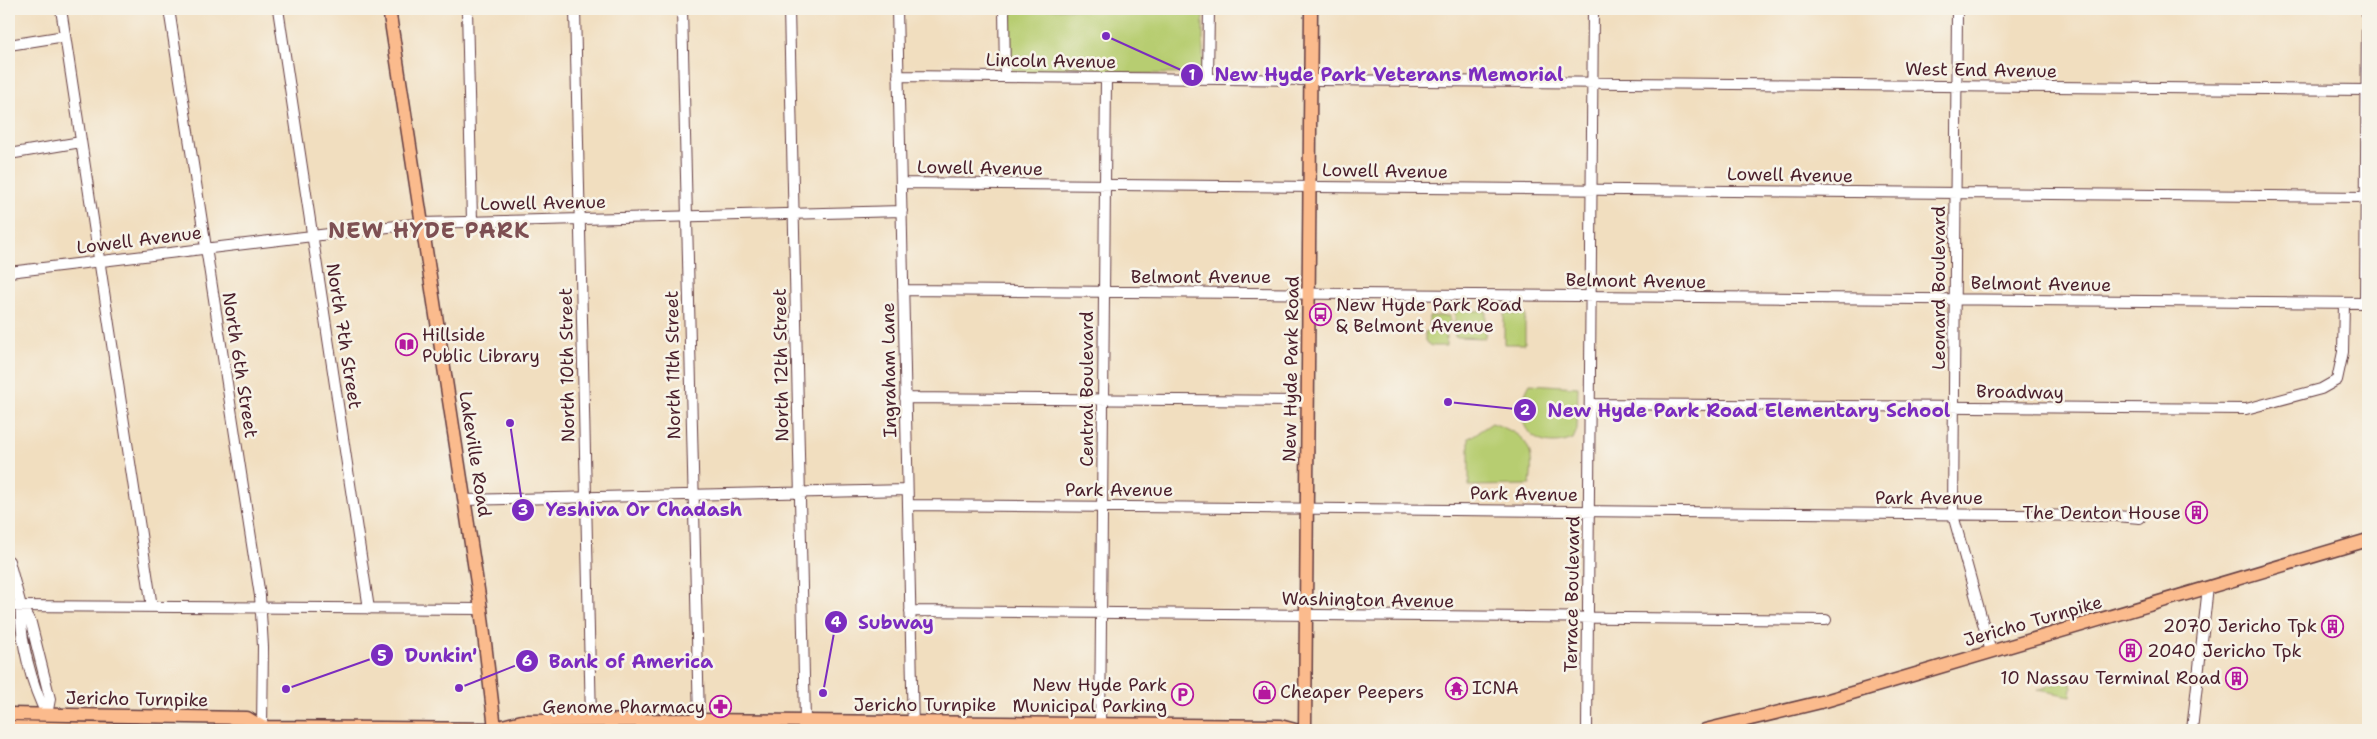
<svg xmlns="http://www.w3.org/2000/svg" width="2377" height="739" viewBox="0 0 2377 739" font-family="'Shantell Sans',sans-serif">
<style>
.green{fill:#b7cd71;stroke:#80764e}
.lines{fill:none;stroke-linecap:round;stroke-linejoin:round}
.minor-casing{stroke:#633c41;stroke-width:12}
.major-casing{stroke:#633c41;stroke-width:15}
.minor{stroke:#fff;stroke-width:10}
.major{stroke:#fbbb8d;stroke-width:12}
.labels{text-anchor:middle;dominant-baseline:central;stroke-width:5;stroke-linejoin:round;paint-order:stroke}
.street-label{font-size:18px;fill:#4a1f2b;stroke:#f7f3e8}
.poi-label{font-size:18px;fill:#4a1f2b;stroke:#f7f3e8;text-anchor:start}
.district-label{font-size:22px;font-weight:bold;letter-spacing:1px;fill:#7e5053;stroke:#f7f3e8}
.leader{fill:none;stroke:#7b2cbf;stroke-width:2}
.callout-dot{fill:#7b2cbf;stroke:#f7f3e8;stroke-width:2}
.mark-label{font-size:15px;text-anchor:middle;font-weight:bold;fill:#fff}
.callout-label{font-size:19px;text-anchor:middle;font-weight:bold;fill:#7b2cbf;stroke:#f7f3e8;stroke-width:5;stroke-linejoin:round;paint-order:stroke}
</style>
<rect width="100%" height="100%" fill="#f7f3e8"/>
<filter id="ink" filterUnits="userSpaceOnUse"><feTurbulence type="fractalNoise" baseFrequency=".02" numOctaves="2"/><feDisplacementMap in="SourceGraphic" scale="10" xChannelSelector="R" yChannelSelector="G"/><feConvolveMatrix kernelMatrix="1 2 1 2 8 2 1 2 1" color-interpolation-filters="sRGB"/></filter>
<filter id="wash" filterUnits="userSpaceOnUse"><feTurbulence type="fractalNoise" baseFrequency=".0096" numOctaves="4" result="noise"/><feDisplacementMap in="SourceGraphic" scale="20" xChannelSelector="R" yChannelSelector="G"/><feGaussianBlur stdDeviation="1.12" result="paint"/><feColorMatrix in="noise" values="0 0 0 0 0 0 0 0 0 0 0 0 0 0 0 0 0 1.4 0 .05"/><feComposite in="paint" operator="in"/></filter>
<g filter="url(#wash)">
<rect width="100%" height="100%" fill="#f1debf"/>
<!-- green -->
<path class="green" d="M1007 9H1203V74L1009 73Z
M1455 310 1486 311 1485 338 1455 337Z
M1504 314H1525V344H1504Z
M1429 316H1450V331H1446V346H1431L1425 341V332H1429Z
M1530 384 1578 387 1577 430 1573 439C1531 455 1509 420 1530 384Z
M1492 423C1528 436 1535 446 1530 485L1469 486V438Z
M2069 678 2072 688 2071 696 2038 690Z"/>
</g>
<g filter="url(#ink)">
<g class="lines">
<defs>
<path id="minor" d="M61 9 152 607
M169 9 260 596 263 647 262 727
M278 9 369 609
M467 9 472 221
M575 9 591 720
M682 9 699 720
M789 9 805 721
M897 9 913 730
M1004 9 1005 77
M1957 9 1953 515 1991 652
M9 45 65 36
M898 76 2368 90
M1208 79 1209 9
M9 154 81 142
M901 183 2368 197
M9 272 422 223 902 211
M903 290 2368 303
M2365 303 2367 9
M905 398 1308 401
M1590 404 2246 409 2321 389 2337 380 2343 352 2344 303
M464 500 907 490
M908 505 2116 516 2140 518
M9 561 21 606 31 623 50 699 47 715C32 687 19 638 21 606
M9 606 481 609
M910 611 1826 620
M1100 730 1106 78
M1587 730 1593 9
M2192 730 2208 587"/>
<path id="major" d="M389 9 481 609 495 728
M9 714 247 718 262 727
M9 727 134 730
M495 728 522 721 699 720 1280 726 1295 730
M250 730 262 727 503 729
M1305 730 1311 9
M1705 730 1825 701 2368 540"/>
</defs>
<!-- minor casing -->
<use href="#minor" class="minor-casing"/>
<!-- major casing -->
<use href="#major" class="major-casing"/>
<!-- minor -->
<use href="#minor" class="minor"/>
<!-- major -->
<use href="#major" class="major"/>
</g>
</g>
<!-- icons -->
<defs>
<symbol id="bus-ring" viewBox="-11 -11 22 22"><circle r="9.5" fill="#f7f3e8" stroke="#b5179e" stroke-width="1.5"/><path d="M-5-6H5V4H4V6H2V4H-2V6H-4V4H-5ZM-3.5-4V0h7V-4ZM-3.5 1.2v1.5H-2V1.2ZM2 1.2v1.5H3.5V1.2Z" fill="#b5179e"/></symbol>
<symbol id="library-ring" viewBox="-11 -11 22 22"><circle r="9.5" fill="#f7f3e8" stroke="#b5179e" stroke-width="1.5"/><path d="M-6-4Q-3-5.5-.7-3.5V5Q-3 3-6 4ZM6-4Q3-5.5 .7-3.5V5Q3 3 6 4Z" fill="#b5179e"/></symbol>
<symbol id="building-ring" viewBox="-11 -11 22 22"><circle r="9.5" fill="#f7f3e8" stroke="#b5179e" stroke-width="1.5"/><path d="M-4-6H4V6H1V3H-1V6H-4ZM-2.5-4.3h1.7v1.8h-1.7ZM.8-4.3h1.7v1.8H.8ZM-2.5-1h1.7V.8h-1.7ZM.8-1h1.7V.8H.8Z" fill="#b5179e"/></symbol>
<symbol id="temple-ring" viewBox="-11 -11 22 22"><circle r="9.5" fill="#f7f3e8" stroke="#b5179e" stroke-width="1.5"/><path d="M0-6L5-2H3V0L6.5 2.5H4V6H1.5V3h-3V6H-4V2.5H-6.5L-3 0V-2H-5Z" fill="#b5179e"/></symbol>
<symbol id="shop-ring" viewBox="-11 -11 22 22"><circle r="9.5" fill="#f7f3e8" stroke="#b5179e" stroke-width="1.5"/><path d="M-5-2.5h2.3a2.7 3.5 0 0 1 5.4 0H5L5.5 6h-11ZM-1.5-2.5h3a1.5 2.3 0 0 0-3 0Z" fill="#b5179e"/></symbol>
<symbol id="parking-ring" viewBox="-11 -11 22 22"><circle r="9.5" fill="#f7f3e8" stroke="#b5179e" stroke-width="1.5"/><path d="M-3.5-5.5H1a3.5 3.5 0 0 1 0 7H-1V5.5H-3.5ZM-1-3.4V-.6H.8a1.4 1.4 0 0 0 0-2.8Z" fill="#b5179e"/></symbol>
<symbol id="pharmacy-ring" viewBox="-11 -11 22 22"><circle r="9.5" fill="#f7f3e8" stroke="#b5179e" stroke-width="1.5"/><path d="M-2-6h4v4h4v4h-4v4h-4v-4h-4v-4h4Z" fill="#b5179e"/></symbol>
</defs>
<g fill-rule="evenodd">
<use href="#bus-ring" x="1308" y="302" width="25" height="25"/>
<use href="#library-ring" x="394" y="332" width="25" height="25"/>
<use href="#building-ring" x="2184" y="500" width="25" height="25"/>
<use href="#building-ring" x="2320" y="614" width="25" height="25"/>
<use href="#building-ring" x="2118" y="638" width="25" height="25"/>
<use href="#building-ring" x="2224" y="666" width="25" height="25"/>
<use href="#temple-ring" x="1444" y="676" width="25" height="25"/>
<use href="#shop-ring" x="1252" y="680" width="25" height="25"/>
<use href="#parking-ring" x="1170" y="682" width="25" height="25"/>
<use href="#pharmacy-ring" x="708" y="694" width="25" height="25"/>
</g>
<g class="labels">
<!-- street labels -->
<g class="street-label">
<text transform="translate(1051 61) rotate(1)">Lincoln Avenue</text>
<text transform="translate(1981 70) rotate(1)">West End Avenue</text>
<text transform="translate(980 168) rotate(1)">Lowell Avenue</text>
<text transform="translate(1385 171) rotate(1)">Lowell Avenue</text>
<text transform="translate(1790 175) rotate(1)">Lowell Avenue</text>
<text transform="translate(543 203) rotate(-1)">Lowell Avenue</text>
<text transform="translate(139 240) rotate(-7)">Lowell Avenue</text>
<text x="1201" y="277">Belmont Avenue</text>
<text transform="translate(1636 281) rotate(1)">Belmont Avenue</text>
<text transform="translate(2041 284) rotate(1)">Belmont Avenue</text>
<text transform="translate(1939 288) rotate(-90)">Leonard Boulevard</text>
<text transform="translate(344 336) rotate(81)">North 7th Street</text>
<text transform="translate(240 365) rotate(81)">North 6th Street</text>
<text transform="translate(567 365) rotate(-91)">North 10th Street</text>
<text transform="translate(673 365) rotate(-91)">North 11th Street</text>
<text transform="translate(781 365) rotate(-91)">North 12th Street</text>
<text transform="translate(1291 369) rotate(-89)">New Hyde Park Road</text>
<text transform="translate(889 370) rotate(-91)">Ingraham Lane</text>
<text transform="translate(1087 389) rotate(-90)">Central Boulevard</text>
<text transform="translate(2020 392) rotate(1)">Broadway</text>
<text transform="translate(475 454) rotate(81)">Lakeville Road</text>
<text x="1119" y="490">Park Avenue</text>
<text transform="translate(1524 494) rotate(1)">Park Avenue</text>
<text x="1929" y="498">Park Avenue</text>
<text transform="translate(1572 594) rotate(-89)">Terrace Boulevard</text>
<text transform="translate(1368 600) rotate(1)">Washington Avenue</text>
<text transform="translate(2033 621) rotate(-16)">Jericho Turnpike</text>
<text transform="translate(137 699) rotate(1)">Jericho Turnpike</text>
<text x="925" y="705">Jericho Turnpike</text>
</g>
<!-- poi labels -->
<g class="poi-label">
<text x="1336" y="305">New Hyde Park Road<tspan x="1336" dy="21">&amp; Belmont Avenue</tspan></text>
<text x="422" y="335">Hillside<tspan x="422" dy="21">Public Library</tspan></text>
<text x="2181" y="513" text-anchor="end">The Denton House</text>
<text x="2317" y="626" text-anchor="end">2070 Jericho Tpk</text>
<text x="2147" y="651">2040 Jericho Tpk</text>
<text x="2221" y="678" text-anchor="end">10 Nassau Terminal Road</text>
<text x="1167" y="685" text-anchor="end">New Hyde Park<tspan x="1167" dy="21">Municipal Parking</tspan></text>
<text x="1472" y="688">ICNA</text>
<text x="1280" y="692">Cheaper Peepers</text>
<text x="705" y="707" text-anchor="end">Genome Pharmacy</text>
</g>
<!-- district labels -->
<g class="district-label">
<text x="429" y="230">NEW HYDE PARK</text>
</g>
</g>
<!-- callouts -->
<path class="leader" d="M1106 36L1192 75M1448 402L1525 410M510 423L523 510M823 693L836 622M286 689L382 655M459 688L527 661"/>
<g class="callout-dot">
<circle cx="1106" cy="36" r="5"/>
<circle cx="1448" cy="402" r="5"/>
<circle cx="510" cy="423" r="5"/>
<circle cx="823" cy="693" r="5"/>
<circle cx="286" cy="689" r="5"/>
<circle cx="459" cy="688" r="5"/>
<circle cx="1192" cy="75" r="12"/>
<circle cx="1525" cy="410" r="12"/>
<circle cx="523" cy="510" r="12"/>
<circle cx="836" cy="622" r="12"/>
<circle cx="382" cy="655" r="12"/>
<circle cx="527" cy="661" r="12"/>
</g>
<g class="mark-label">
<text x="1192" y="80">1</text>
<text x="1525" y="415">2</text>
<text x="523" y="515">3</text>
<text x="836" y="627">4</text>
<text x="382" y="661">5</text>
<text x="527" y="666">6</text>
</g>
<g class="callout-label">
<text x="1389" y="81">New Hyde Park Veterans Memorial</text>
<text x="1749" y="417">New Hyde Park Road Elementary School</text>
<text x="644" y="516">Yeshiva Or Chadash</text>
<text x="896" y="629">Subway</text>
<text x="441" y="662">Dunkin'</text>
<text x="631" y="668">Bank of America</text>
</g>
<!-- margin -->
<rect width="2377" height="739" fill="none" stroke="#f7f3e8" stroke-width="30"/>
</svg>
